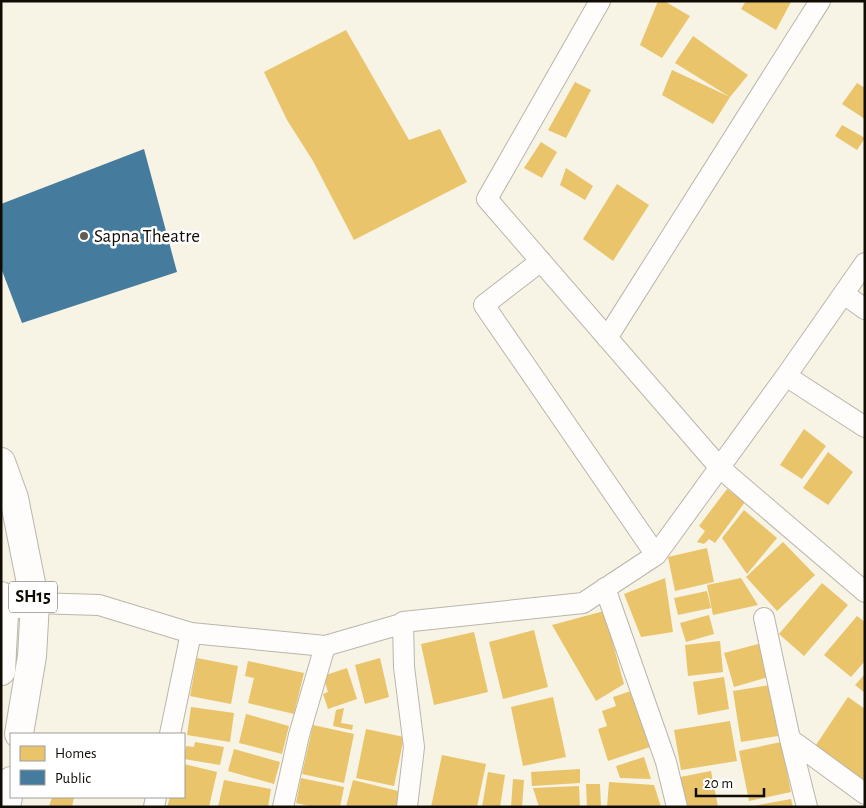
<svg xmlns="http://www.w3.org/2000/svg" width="866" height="808" viewBox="0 0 866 808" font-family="'Alegreya Sans',sans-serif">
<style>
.homes{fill:#e9c46a}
.public{fill:#457b9d}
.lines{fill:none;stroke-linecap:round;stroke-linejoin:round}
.street-casing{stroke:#b9b6ab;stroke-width:22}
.primary-casing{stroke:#b9b6ab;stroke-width:30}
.street{stroke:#fefdfb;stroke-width:20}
.primary{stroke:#fefdfb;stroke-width:28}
.poi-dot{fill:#615d53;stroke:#fff;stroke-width:2}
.labels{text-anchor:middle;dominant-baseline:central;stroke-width:5;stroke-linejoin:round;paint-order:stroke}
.shield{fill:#fff;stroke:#58554f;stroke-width:1}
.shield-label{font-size:18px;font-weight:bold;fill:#100c04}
.poi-label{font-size:19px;fill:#100c04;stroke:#fff;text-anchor:start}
</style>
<rect width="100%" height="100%" fill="#f7f3e5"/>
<!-- homes -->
<path class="homes" d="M658 1H664L690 16 662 58 640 45Z
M746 1H789L791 2 776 30 741 9Z
M346 30 409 140 440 129 467 182 354 240 313 161 287 120 264 72Z
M693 36 748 75 730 97 675 63Z
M672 70 730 97 713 124 662 95Z
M575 82 591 90 566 138 548 130Z
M857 83 865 88V119L842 104Z
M842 125 865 138 857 150 835 136Z
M541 142 557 152 542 178 524 168Z
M566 168 593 186 585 200 560 185Z
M617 184 649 205 613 261 583 239Z
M804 429 826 446 802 479 780 465Z
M828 452 853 472 828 505 803 488Z
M727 489 745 502 715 543 709 539 704 544 697 542 705 531 699 526Z
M744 510 777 538 747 574 722 538Z
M783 542 815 575 777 611 746 577Z
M707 548 714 582 675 591 668 557Z
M665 578 673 632 641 637 624 594Z
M741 578 758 605 713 615 707 585Z
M822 583 848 605 804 656 779 634Z
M707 591 711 608 678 615 674 598Z
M604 611 624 684 596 701 552 625Z
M709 615 714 634 686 642 680 623Z
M857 616 865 622V661L851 677 824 655Z
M534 630 548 687 503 699 489 642Z
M474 632 488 692 434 705 421 644Z
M720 641 723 672 688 676 685 645Z
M766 642 775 675 734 687 724 653Z
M197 658 238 666 231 704 190 696Z
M380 658 389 697 365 704 355 665Z
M248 661 304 673 294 714 248 703 254 678 245 676Z
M347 668 357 699 328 709 323 694 328 692 323 676Z
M865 674V693L855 685Z
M724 677 729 709 698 715 693 682Z
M770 685 778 736 741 742 733 691Z
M631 691 650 747 608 761 598 729 607 726 602 711 616 706 613 697Z
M553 697 566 757 523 766 511 707Z
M848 697 865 709V783L814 748Z
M191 707 234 713 230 742 187 735Z
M344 708 341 723 353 725 352 730 333 726 336 710Z
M246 714 289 726 282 754 239 743Z
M730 721 737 761 681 770 674 730Z
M313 725 354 734 344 783 302 774Z
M366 729 404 737 394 786 356 778Z
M195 742 224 747 220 765 184 759 186 746 194 747Z
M781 742 791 792 749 801 739 751Z
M234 749 280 762 274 784 228 771Z
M442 755 486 764 477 807H431Z
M644 757 651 779 620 778 616 766Z
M184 764 217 772 209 807H167L170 797H184Z
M580 769V783L532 786 531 772Z
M711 771 718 807H686L680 777Z
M488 772 505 775 500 807H482Z
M301 778 344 787 340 807H314L296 803Z
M513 779 524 780 522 807H511Z
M224 780 271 789 268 807H218Z
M353 780 402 792 399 807H346Z
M609 782 654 785 661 807H607Z
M586 784H600L601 807H587Z
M579 786 580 807H539L533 788Z
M52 797H74L72 807H49Z
M791 799 793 807H753V806Z"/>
<!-- public -->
<path class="public" d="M144 149 177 272 22 323 1 268V204Z"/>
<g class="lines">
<defs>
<path id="street" d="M600 1 487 199 720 468 865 592
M541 261 484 305 656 555
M844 294 865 309
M607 338 820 1
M786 376 865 427
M605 588 666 762 677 807
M4 612 35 603 99 605 191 633 325 646 401 624 403 622 583 603 656 555 786 376 865 263
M764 618 790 739 807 807
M403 622 404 667 414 747 407 807
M170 734 191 633
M790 739 865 794
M154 807 156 797
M283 807 299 735 325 646"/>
<path id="primary" d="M1 462 14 498 35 603 32 656 19 734
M1 596 4 612 1 671
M6 807 11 781"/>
</defs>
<!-- street casing -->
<use href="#street" class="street-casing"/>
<!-- primary casing -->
<use href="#primary" class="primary-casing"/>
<!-- street -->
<use href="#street" class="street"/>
<!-- primary -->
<use href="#primary" class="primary"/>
</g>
<!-- markers -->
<circle class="poi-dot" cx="84" cy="236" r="5"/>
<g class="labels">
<!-- shield labels -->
<rect class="shield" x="9" y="581.5" width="48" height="31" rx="4"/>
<g class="shield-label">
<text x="33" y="597">SH15</text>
</g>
<!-- poi labels -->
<g class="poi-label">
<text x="94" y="236">Sapna Theatre</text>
</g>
</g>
<!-- border -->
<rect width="866" height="808" fill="none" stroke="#100c04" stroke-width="5"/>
<!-- legend -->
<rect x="10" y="733" width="175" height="65" fill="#ffffff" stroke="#9f9e9b"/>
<rect x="20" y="746" width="25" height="15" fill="#e9c46a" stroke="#9f9e9b"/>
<text x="55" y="758" font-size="15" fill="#100c04">Homes</text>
<rect x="20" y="770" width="25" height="15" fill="#457b9d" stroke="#9f9e9b"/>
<text x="55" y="783" font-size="15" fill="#100c04">Public</text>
<!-- scale -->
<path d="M696 788v8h68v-8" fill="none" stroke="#100c04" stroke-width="2.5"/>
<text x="704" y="788" font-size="15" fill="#100c04" stroke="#ffffff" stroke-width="4" paint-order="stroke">20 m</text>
</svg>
